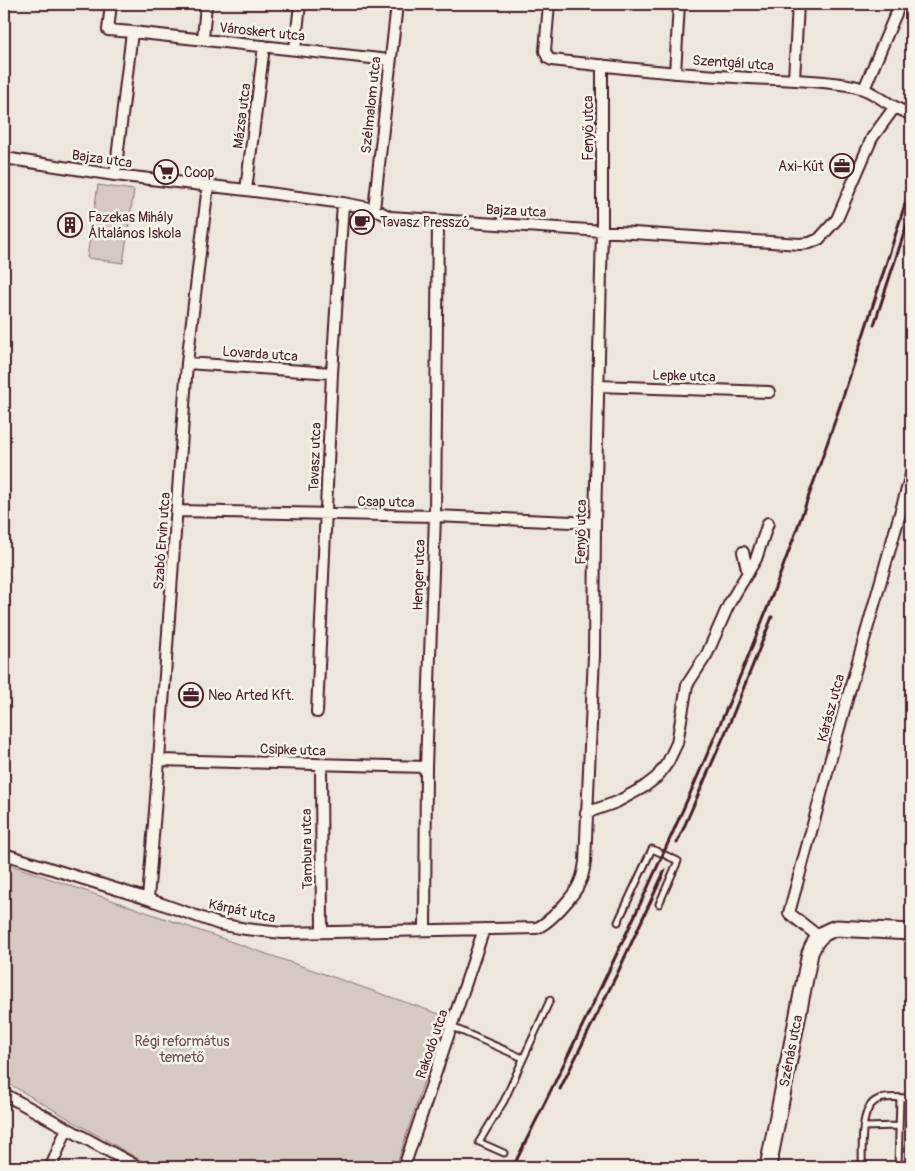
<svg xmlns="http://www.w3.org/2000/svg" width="915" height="1171" viewBox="0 0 915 1171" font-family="Pangolin,sans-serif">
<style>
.green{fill:#d5c9c2;stroke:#907476}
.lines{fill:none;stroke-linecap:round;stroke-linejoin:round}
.lane-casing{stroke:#4a1f2b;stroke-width:9}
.street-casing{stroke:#4a1f2b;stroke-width:14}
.secondary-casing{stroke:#4a1f2b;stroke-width:19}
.lane{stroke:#f7f3e8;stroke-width:5}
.street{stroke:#f7f3e8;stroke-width:10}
.secondary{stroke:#f7f3e8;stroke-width:15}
.rail{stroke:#4a1f2b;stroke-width:3}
.labels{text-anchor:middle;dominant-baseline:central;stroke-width:5;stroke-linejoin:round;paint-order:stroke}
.street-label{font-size:14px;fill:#4a1f2b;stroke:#f7f3e8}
.poi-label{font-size:14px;fill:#4a1f2b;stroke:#f7f3e8;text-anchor:start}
.park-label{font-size:14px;fill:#6d4a51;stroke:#f7f3e8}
</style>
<rect width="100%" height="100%" fill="#ece6dd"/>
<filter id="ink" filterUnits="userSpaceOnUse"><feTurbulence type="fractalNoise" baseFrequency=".02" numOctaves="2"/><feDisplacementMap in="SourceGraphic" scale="10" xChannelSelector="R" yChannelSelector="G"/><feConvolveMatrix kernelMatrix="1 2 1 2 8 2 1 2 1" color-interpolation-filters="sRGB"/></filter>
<g filter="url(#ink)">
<!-- green -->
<path class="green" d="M98 185 134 190 123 263 87 258Z
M5 863 445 1016 396 1167H152L4 1081V867Z"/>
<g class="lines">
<defs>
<path id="lane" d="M618 922 652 849 678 861 659 904
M452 1027 523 1058
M864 1127 899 1126
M504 1153 479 1142 504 1101 550 1000
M862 1167C863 1150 858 1104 880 1099 889 1096 901 1098 911 1098
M898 1167 900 1098"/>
<path id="street" d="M111 4 108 30 132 32
M549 4 545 51 548 58 552 60C613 67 674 74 735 77 774 80 815 79 853 86 875 90 889 108 911 114
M203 39 206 4
M295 49 300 4
M675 73 679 4
M794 80 798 4
M864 89 900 4
M4 158 115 175 246 190 343 203 374 209 390 217 800 244 810 243 819 239 837 219 872 138 894 108
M115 175 132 32 389 60
M246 190 264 46
M374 209 397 4
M187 363 332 373
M598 386 769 392
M178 511 435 516 595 523
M743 552 748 573
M317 712 332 373 343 203
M159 760 426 767
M321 765 322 932
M586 813 617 802 644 787 657 777 668 762 677 743 687 685 707 654 729 604 756 559 768 523
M4 854 148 899 219 924 246 929 282 933 536 928C549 924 575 895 580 882 583 876 584 869 585 862L594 655 595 523 602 230V65
M148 899 159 760 187 363 208 185
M425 930 426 767 435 516 438 221
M818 936 789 913 844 710 911 475
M4 1094 138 1167
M51 1167 67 1128
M404 1167 484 929"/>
<path id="secondary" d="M768 1167 810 953C816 938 821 933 836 928L911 932"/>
</defs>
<!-- lane casing -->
<use href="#lane" class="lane-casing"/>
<!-- street casing -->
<use href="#street" class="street-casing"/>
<!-- secondary casing -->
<use href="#secondary" class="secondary-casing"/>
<!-- lane -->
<use href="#lane" class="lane"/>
<!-- street -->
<use href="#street" class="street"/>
<!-- secondary -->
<use href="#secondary" class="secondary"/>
<!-- rail -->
<path class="rail" d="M874 325 911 212
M677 843 730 722 772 617
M560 1089 618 972 665 870
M513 1167C596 1000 677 832 747 659 810 504 861 345 911 185"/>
</g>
</g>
<!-- icons -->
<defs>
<symbol id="office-ring" viewBox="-11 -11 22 22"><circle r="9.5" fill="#f7f3e8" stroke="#4a1f2b" stroke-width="1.5"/><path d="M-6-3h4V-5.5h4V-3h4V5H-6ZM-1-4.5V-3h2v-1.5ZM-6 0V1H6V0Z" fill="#4a1f2b"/></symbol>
<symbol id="supermarket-ring" viewBox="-11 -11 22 22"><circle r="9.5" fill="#f7f3e8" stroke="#4a1f2b" stroke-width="1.5"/><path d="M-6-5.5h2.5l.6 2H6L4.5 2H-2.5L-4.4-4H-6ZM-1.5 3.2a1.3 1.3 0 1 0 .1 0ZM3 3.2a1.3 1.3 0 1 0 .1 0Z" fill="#4a1f2b"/></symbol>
<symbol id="cafe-ring" viewBox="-11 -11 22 22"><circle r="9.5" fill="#f7f3e8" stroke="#4a1f2b" stroke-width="1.5"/><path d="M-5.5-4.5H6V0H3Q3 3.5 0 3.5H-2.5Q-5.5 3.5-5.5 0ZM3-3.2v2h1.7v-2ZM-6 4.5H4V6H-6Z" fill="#4a1f2b"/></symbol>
<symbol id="building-ring" viewBox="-11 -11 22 22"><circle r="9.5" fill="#f7f3e8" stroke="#4a1f2b" stroke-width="1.5"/><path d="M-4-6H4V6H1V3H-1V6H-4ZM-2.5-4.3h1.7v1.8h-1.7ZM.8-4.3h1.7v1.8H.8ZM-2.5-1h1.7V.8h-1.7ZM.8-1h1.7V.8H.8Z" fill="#4a1f2b"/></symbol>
</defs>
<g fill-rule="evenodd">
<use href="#office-ring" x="828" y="152" width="28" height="28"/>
<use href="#supermarket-ring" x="152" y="158" width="28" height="28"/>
<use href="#cafe-ring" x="348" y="208" width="28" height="28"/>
<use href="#building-ring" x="56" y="211" width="28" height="28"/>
<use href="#office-ring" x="177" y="681" width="28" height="28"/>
</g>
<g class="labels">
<!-- street labels -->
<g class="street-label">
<text transform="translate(262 32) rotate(6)">Városkert utca</text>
<text transform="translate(733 63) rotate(4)">Szentgál utca</text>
<text transform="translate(371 105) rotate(-84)">Szélmalom utca</text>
<text transform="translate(242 116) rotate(-83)">Mázsa utca</text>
<text transform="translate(588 128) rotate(-90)">Fenyő utca</text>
<text transform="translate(102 159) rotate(8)">Bajza utca</text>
<text transform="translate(516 211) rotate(3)">Bajza utca</text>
<text transform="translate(260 354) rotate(4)">Lovarda utca</text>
<text transform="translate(684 376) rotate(2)">Lepke utca</text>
<text transform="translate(315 457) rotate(-88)">Tavasz utca</text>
<text transform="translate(386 502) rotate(1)">Csap utca</text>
<text transform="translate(581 532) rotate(-89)">Fenyő utca</text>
<text transform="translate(162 541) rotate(-86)">Szabó Ervin utca</text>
<text transform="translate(419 575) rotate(-88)">Henger utca</text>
<text transform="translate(831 708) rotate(-75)">Kárász utca</text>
<text transform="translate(293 750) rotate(2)">Csipke utca</text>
<text transform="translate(307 849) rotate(-91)">Tambura utca</text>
<text transform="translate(242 911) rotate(12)">Kárpát utca</text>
<text transform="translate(432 1044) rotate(-71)">Rakodó utca</text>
<text transform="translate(791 1051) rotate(-79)">Szénás utca</text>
</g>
<!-- poi labels -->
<g class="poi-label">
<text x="824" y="166" text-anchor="end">Axi-Kút</text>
<text x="184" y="172">Coop</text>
<text x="88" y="217">Fazekas Mihály<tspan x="88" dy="16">Általános Iskola</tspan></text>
<text x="380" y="222">Tavasz Presszó</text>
<text x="208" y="695">Neo Arted Kft.</text>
</g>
<!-- park labels -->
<g class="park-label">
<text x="182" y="1041">Régi református<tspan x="182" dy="16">temető</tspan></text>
</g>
</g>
<!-- margin -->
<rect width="915" height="1171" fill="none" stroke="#f7f3e8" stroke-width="20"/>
<rect x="10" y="10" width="895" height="1151" fill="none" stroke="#4a1f2b" stroke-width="2" filter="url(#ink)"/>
</svg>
